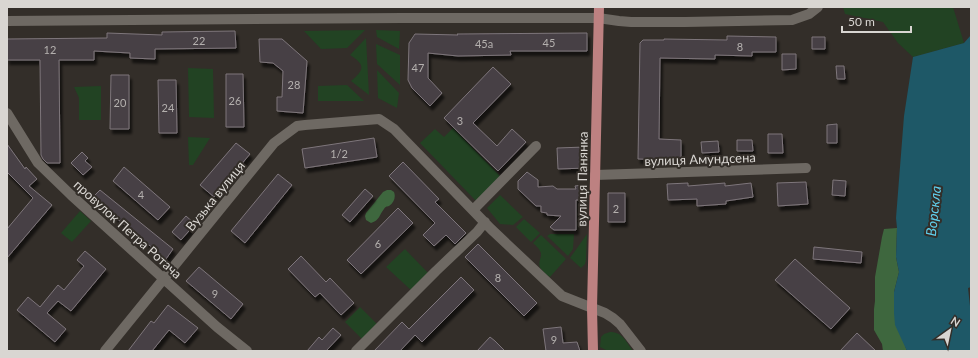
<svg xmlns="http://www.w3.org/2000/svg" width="978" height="358" viewBox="0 0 978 358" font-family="Lato,sans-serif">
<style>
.green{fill:#224323}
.forest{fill:#3e673e}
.water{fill:#1e5867}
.building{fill:#463f44;stroke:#7e767b;filter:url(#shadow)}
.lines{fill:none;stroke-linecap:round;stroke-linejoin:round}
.minor{stroke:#6e6963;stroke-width:10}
.major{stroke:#bd8181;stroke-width:10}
.labels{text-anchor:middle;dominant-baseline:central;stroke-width:4;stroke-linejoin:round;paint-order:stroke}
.number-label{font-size:11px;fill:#b4b0ae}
.street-label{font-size:13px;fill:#d9d6d2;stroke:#332e29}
.water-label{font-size:14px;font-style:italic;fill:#60d0ee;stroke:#332e29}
</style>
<defs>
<filter id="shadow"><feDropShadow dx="2.5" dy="4.5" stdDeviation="1" flood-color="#0009"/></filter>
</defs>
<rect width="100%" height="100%" fill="#332e29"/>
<!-- green -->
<path class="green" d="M843 7H953L964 43 913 57 898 43 883 22 845 14Z
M365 30 347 48 321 49 304 31Z
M376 30 400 31 399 49 377 37Z
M366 38 369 95 351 81C364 70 366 65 350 55Z
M376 44 400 55V85L377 64Z
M188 68 213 69 214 118 189 117Z
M377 70 399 93 397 108 378 98Z
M347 85 364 101H318V86Z
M101 86V120H79V98L74 87Z
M453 128 502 178 477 202 420 143 435 129 444 137Z
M188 137 210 138 193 165H189Z
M500 195 523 217 513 225 500 224 487 208Z
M80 211 91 221 72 242 61 233Z
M524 219 540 233 531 242 516 227Z
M550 234H574L573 249 568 256 547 236Z
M587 234 586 260 585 264 581 268 570 258Z
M541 235 566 259 550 277C547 275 544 273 542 270 535 263 544 257 540 251 539 248 535 245 533 243Z
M405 249 429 274 412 291 386 267Z
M360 307 377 324 362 339 345 322Z
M610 332C623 332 626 342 633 351H608L600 347 601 337 604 334Z"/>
<!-- forest -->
<path class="forest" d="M387 190H391L394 192C396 197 394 203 389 206 386 207 386 206 384 209 379 215 380 220 371 223L366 220 365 216 366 213 383 192Z
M897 228 896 257 899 272 894 292 903 340 907 351H883L882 344 874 330V309L875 301V277L882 237 884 229Z"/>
<!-- water -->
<path class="water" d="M971 35V287L968 288 971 315V351H907L895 325 894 313V292L899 272 896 257 897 228 896 218 904 116 913 57 964 43Z"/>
<!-- building -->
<path class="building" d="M235 31 236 48 155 49V59L130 58V53L94 51V60H59L60 163H47L43 159 41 155 40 60H7V39L107 38V33L162 35V32Z
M587 33V51H510L511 55 458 56 428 53V78L442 93 430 106 412 88 408 80 409 43 415 34 458 35 457 34Z
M727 36 776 37V52H752V56L715 55V59L660 58 659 139 681 140V160L638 159 640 43 643 40H664V39L727 40Z
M812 37H825V49H812Z
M259 39H282L307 61 303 113 277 111V97H282L283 71 273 63 260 62Z
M782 54H796V69L782 70Z
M836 66H844L845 79H837Z
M493 67 511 84 473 123 497 146 512 129 526 142 498 171 444 118Z
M226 74H243L244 127H226Z
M111 75H129V129H110Z
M158 80H176L177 133H159Z
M837 124V143H827V125Z
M768 134H782L783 153H768Z
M374 138 377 157 305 168 302 149Z
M737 140H752L753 151H737Z
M718 141 719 152 702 153 701 142Z
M236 143 250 154 214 197 200 185Z
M7 144 25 169 26 167 37 179 29 186 52 205 7 258V229L33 198 7 172Z
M585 147 586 168 558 169 557 148Z
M82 152 88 158 85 161 92 167 83 175 71 163Z
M403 162 439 199 435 202 466 233 455 244 446 235 434 246 423 235 435 223 389 176Z
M124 167 170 207 158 220 113 181Z
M527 172 538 180V187L553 186 557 189H576L575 186 583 185V200H576V230H554L550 227 561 216 547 215V213L541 212V206H536L518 189V181Z
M278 174 292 185 245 243 231 231Z
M833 180 846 181 845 196 832 195Z
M806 182 808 204 778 206 777 183Z
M688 183V186L725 183V186L751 183 753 197 726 201V204L697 206V199L668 200 667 184Z
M365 189 373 196 350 222 342 215Z
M100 190 173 249 166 259 92 198Z
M608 193H625V222H608Z
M398 208 413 223 361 274 347 260Z
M186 216 195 224 181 240 172 232Z
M478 244 537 303 524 316 465 257Z
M814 247 862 252 861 263 813 259Z
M85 251 106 269 71 311 58 301 47 313 66 329 55 342 17 310 28 297 40 307 58 285 64 290 84 266 77 260Z
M301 256 326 282 330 278 354 303 341 315 320 293 315 297 288 269Z
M795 259 850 308 831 329 775 280Z
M199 267 243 304 231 319 186 281Z
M461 277 474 290 422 342 415 335 400 351H374L402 322 409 329Z
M168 305 198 328 185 343 169 330 152 351H128L151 321 154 323Z
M561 327 563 343 577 342 580 351H546L543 329Z
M333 328 341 335 326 351H307L319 337 322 340Z
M857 333 876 351H840Z
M490 337 495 341 505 351H477Z"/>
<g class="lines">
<!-- minor -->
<path class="minor" d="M7 21 402 18H598L619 21 631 22H685L792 20 809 14 818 7
M7 113 38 163 71 195 217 327 247 351
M595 175 806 168
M473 210 536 146
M105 351 274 143 297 126 305 125 379 119 394 129 491 229 562 296 605 313 613 318 620 324 641 351
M356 351 436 271 477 232 485 222"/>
<!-- major -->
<path class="major" d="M593 351 592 308 599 7"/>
</g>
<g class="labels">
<!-- number labels -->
<g class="number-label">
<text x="199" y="40">22</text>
<text x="549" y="42">45</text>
<text x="484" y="43">45а</text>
<text x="740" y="46">8</text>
<text x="50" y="49">12</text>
<text x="418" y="67">47</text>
<text x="294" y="84">28</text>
<text x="235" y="100">26</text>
<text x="120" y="102">20</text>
<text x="168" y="107">24</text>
<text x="460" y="120">3</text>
<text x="339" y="153">1/2</text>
<text x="141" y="194">4</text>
<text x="616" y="208">2</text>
<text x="378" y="243">6</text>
<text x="498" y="277">8</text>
<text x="215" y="293">9</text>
<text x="554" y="339">9</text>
</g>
<!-- street labels -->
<g class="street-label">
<text transform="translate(700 159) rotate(-2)">вулиця Амундсена</text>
<text transform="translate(582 179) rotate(-89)">вулиця Панянка</text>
<text transform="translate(215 196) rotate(-51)">Вузька вулиця</text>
<text transform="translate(128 229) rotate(42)">провулок Петра Ротача</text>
</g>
<!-- water labels -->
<g class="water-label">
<text transform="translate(933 211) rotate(-84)">Ворскла</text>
</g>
</g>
<!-- border -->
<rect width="978" height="358" fill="none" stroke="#d9d6d2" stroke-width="16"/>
<!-- north arrow -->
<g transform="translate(950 330) rotate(33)" stroke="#332e29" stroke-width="3" paint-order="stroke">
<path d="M0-3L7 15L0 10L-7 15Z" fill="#d9d6d2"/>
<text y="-6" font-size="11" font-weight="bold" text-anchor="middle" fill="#d9d6d2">N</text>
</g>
<!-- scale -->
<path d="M842 26v6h69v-6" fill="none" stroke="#d9d6d2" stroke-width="2"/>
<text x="848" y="26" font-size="12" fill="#d9d6d2" stroke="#332e29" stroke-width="3" paint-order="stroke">50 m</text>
</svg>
